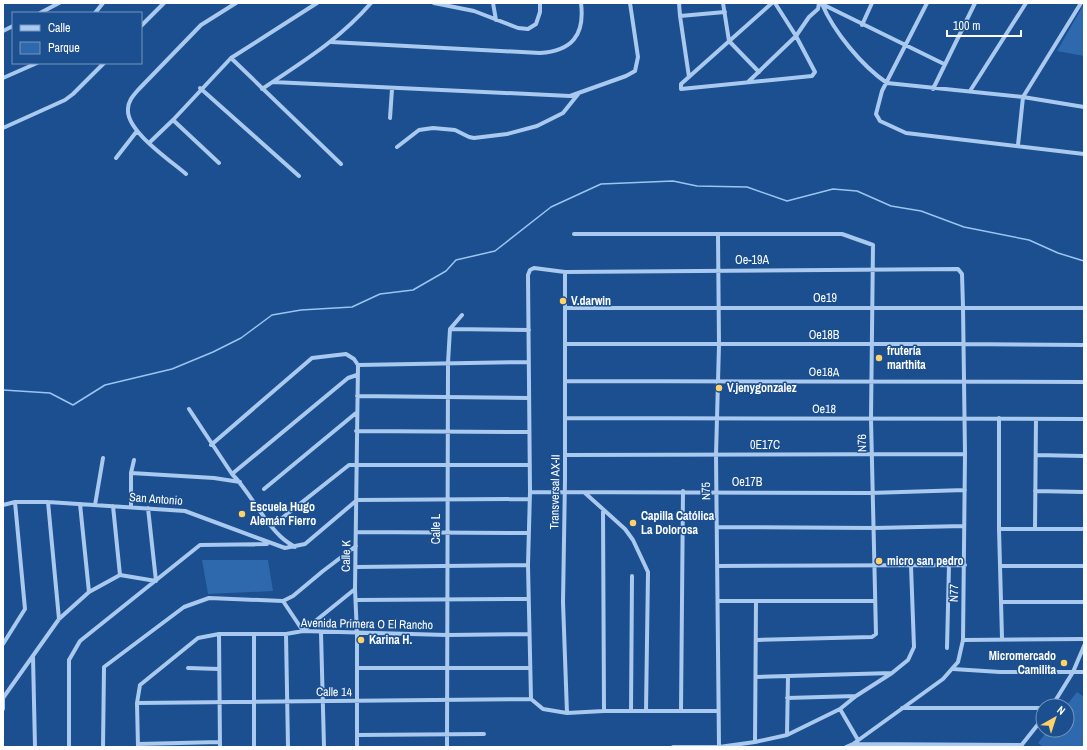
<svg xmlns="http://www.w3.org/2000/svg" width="1087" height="750" viewBox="0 0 1087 750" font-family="'Archivo Narrow',sans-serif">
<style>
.green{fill:#2e69ad}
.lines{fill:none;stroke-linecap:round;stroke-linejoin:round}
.stream{stroke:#9cc4f0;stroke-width:1.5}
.street{stroke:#a9c9ee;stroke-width:4}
.poi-dot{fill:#ffd166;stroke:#1b4f8f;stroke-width:1.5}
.labels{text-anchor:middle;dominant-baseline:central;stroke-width:3;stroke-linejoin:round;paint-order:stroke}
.street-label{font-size:12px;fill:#fff;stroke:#1b4f8f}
.poi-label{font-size:12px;font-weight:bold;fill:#fff;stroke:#1b4f8f;text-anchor:start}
</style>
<rect width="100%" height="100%" fill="#1b4f8f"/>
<!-- green -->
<path class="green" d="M1084 4V56L1057 51Z
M268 560 273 591 208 594 202 560Z
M1077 692 1084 697V747H1043L1038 743 1048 730H1067L1066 706Z"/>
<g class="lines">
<!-- stream -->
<path class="stream" d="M3 390 50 393 73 405 105 385 172 369 213 352 241 338 272 315 301 310 352 307 380 294 413 290 446 271 456 260 495 251 551 207 601 184 673 181 697 186 747 187 787 201 833 189 857 191 891 206 921 211 964 227 1029 240 1058 253 1084 261"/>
<!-- street -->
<path class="street" d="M434 3 474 11 518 28 528 29 536 24 540 12V3
M493 3 496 20
M679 3 680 16 725 12
M723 3 729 41 759 72
M772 3 681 84V89L812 76 815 72 796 36 775 3
M927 3 882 91 876 114 880 121 906 133 1084 154
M822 4C834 32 862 66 887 83L1023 97 1084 107
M822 4 944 64
M40 13 59 3
M95 13 103 3
M680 16 689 77
M862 25 872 3
M141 26 164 3
M3 31 13 26
M331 42 540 53C572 51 585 35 581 3
M231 58 341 164
M3 78 37 63
M273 82 570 96 626 76 635 71 638 57 630 3
M748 82 796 36 809 17 818 9 819 3
M200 88 299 176
M262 89C302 62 339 40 371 3
M933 89 975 3
M970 91 1026 3
M390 118 392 89
M173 120 219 163
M3 128 65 100 73 94 104 63
M149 143 173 120 231 58 317 3
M1018 145 1023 97 1081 3
M397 147 419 130 433 128 455 130 469 137 474 138 507 134 537 126 563 113 579 93
M116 158 137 131
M186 174C170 160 126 131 128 109 128 101 133 96 138 90L201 25 236 3
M574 234H842L873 245 871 419 876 634 872 637 757 640
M718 235 719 345 716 455 719 747
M565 272V479L563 602 567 713
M565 308H1084
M450 329 529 330
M565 344H963L1084 345
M358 365 529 362
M565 381 1084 382
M357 396 529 398
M189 409 232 474C250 492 261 518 280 536 284 540 290 544 295 547
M565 418 1084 419
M999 418V529L1002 638
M356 431 529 432
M211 445 312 358 346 354 354 359 358 365
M566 455 965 454
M1036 455 1084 456
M131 473 214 478 240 482
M232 474 348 378 357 375
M264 489 356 413
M1035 491 1084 492
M530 492 870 493 965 490
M585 493 625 529 633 540 648 572 646 711
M357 500 530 499
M48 502 59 619
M80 504 89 592
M3 505 15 502H48L185 511 285 548 305 544 357 500
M95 505 103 458
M113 506 120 575
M131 507V473L134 460
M603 511 604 711
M272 526 349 465H530
M717 527 874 528 964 526
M1035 528 1036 419
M999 529H1084
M357 532 529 533
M717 566 965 565
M1000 566H1084
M356 567 528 565
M356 600 528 599
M283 601 303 631 355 589
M718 601H875
M1001 602H1084
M321 633 324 747
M219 634 220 747
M286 634 288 747
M963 640 1084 639
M3 644 25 609 15 502
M947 648 949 565
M33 657 35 747
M188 668 219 669
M357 668H529
M953 669 1000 672H1084
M756 677 892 673
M787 698 856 696
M531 699 528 565 530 492 528 275 530 270 534 268 565 272 958 269 962 274 963 307 965 454 963 640 958 662 943 679 853 744 846 747
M531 699 543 709 567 713 604 711H717
M137 703 531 699
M1052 706 1073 672 1084 646
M902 708H1043
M3 709V698L59 619 89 592 120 575 156 581 148 508
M840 709 858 740
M631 711 632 576
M681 711 683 491
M357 735 484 734
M787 735 788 677
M755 742 756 601
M138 744 220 742
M854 744 1022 745
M69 747V660L80 641 200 545 267 544
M103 747 104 667 184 607 209 598 283 601 293 596 323 571 356 546
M138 747 137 703 140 685 198 638 219 634H286L303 631 447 635 529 634
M254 747V634
M357 747V634L355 589 358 365
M447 747 448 363 450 329 462 315
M673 747H719L755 742 787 735 840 709 856 696 892 673 908 660 914 647 911 566
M1020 747 1043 718"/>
</g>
<!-- markers -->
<g class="poi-dot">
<circle cx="563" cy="301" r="4"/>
<circle cx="879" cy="358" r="4"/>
<circle cx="719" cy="388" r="4"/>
<circle cx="242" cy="514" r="4"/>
<circle cx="633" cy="523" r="4"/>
<circle cx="879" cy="561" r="4"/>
<circle cx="361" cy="640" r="4"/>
<circle cx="1064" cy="663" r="4"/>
</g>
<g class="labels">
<!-- street labels -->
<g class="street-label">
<text x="752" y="260">Oe-19A</text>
<text x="825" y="298">Oe19</text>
<text x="824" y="335">Oe18B</text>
<text transform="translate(824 372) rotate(1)">Oe18A</text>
<text transform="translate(824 409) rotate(1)">Oe18</text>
<text transform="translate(862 443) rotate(-91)">N76</text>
<text x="765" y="445">0E17C</text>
<text x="747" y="482">Oe17B</text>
<text transform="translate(706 491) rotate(-91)">N75</text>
<text transform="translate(555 492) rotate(-89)">Transversal AX-II</text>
<text transform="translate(156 499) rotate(4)">San Antonio</text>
<text transform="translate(436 529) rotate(-90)">Calle L</text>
<text transform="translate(346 556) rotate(-89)">Calle K</text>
<text transform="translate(954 593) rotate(-88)">N77</text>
<text transform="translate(367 624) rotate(1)">Avenida Primera O El Rancho</text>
<text transform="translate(334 692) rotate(1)">Calle 14</text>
</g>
<!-- poi labels -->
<g class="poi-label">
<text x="571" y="301">V.darwin</text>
<text x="887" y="351">frutería<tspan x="887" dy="14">marthita</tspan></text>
<text x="727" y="388">V.jenygonzalez</text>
<text x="250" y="507">Escuela Hugo<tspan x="250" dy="14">Alemán Fierro</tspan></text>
<text x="641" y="516">Capilla Católica<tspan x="641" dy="14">La Dolorosa</tspan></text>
<text x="887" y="561">micro san pedro</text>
<text x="369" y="640">Karina H.</text>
<text x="1056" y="656" text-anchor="end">Micromercado<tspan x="1056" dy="14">Camilita</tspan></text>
</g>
</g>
<!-- border -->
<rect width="1087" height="750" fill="none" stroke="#ffffff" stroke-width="8"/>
<!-- legend -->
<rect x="12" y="12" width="130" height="52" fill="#1b4f8f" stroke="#7695bc"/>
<rect x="20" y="25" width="20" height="6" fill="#a9c9ee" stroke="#7695bc"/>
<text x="48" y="32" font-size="12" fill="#ffffff">Calle</text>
<rect x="20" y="42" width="20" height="12" fill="#2e69ad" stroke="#7695bc"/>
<text x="48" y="52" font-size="12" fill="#ffffff">Parque</text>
<!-- north arrow -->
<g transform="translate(1055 718) rotate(39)"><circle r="19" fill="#1b4f8f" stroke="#7695bc"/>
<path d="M0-3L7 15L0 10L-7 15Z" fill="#ffd166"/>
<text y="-6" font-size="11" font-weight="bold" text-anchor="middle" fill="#ffffff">N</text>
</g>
<!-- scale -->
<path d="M947 30v6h74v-6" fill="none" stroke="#ffffff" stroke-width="2"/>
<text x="953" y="30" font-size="12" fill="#ffffff" stroke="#1b4f8f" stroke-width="3" paint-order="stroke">100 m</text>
</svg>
